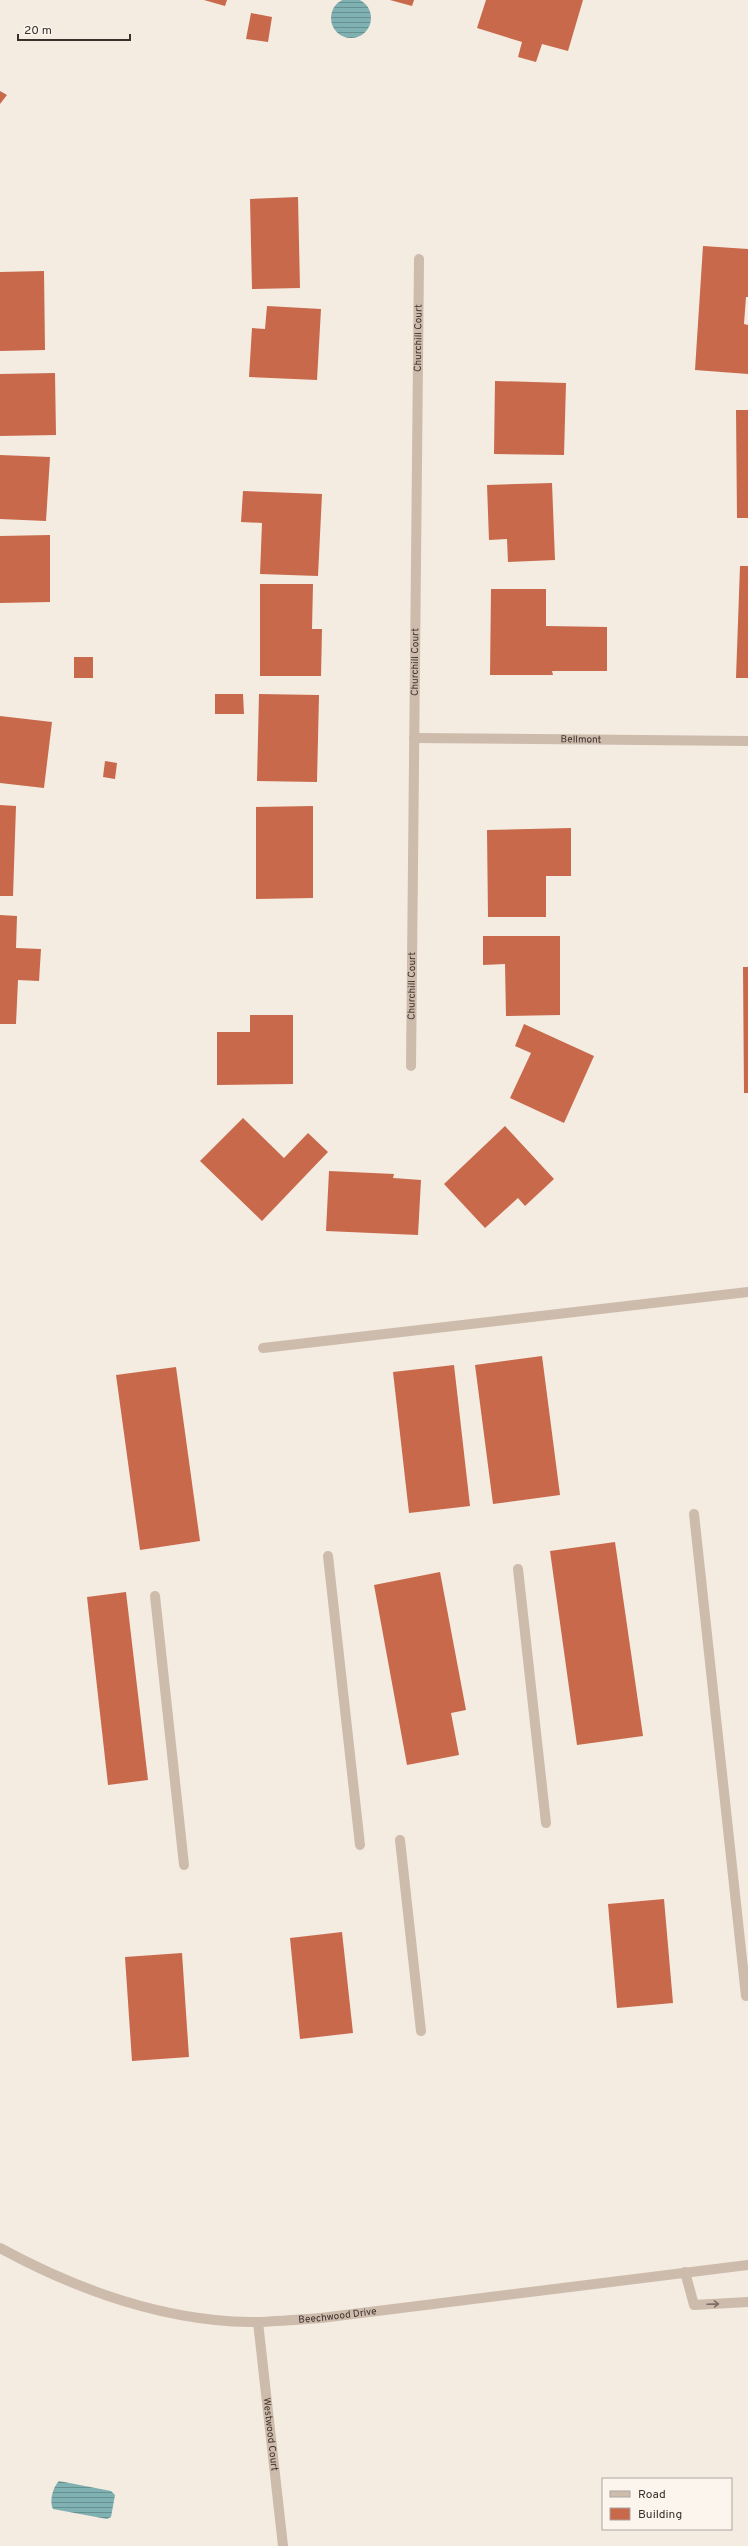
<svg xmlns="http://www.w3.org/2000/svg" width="748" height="2546" viewBox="0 0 748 2546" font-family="Overpass,sans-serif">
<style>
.water{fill:url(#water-rules)}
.building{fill:#c8694b}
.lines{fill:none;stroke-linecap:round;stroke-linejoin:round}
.service{stroke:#cdbbac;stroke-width:10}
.minor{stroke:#cdbbac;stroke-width:10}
.oneway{stroke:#7d6f65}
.labels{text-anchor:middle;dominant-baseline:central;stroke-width:3;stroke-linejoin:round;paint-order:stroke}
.street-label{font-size:10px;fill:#3b302b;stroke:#fbf5ee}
</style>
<defs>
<pattern id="water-rules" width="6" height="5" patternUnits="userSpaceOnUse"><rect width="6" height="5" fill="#7fb0b2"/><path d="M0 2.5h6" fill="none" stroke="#699091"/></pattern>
</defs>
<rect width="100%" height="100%" fill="#f4ebe1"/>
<!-- water -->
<path class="water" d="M331 18a20 20 0 1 1 40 0a20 20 0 1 1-40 0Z
M59 2481 111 2491 115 2495 111 2517 107 2519 53 2509C49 2501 53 2487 59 2481Z"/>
<!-- building -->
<path class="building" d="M204 0H227L225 6Z
M390 0H414L412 6Z
M486 0H583L568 51 542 44 536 62 518 57 522 42 477 28Z
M251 13 272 17 268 42 246 39Z
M0 91 7 95 0 104Z
M298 197 300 288 252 289 250 199Z
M703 246 748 249V297H746L744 324 748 325V374L695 370Z
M44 271 45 350 0 351V272Z
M267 306 321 309 317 380 249 377 252 328 265 329Z
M55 373 56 435 0 436V374Z
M495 381 566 383 564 455 494 454Z
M736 410H748V518H737Z
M0 455 50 457 46 521 0 519Z
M552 483 555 560 508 562 507 539 489 540 487 485Z
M243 491 322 494 318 576 260 574 262 523 241 522Z
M50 535V602L0 603V536Z
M740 566H748V678H736Z
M260 584H313L312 629H322L321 676H260Z
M491 589H546V626L607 627V671H552L553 675H490Z
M74 657H93V678H74Z
M215 694H243L244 714H215Z
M259 694 319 695 317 782 257 781Z
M0 716 52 722 44 788 0 783Z
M105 761 117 763 115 779 103 777Z
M0 805 16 806 13 896H0Z
M313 806V898L256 899V807Z
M571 828V876H546V917H488L487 830Z
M0 915 17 916 16 948 41 949 39 981 18 980 16 1024H0Z
M483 936H560V1015L506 1016 505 964 483 965Z
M743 967H748V1093H744Z
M250 1015H293V1084L217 1085V1032H250Z
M524 1024 594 1056 564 1123 510 1098 531 1053 515 1046Z
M243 1118 284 1158 308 1133 328 1152 262 1221 200 1161Z
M505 1126 554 1179 525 1206 518 1198 485 1228 444 1184Z
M329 1171 394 1174 393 1178 421 1180 418 1235 326 1231Z
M542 1356 560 1495 493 1504 475 1365Z
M454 1365 470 1506 409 1513 393 1372Z
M176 1367 200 1541 140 1550 116 1375Z
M615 1542 643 1736 577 1745 550 1551Z
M440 1572 466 1710 451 1713 459 1755 407 1765 374 1585Z
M126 1592 148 1780 108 1785 87 1597Z
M664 1899 673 2003 617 2008 608 1904Z
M342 1932 353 2033 300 2039 290 1938Z
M182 1953 189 2057 132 2061 125 1957Z"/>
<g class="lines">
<!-- service -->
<path class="service" d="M263 1348 748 1292
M694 1514 746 1996
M328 1556 360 1845
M518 1569 546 1823
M155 1596 184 1865
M400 1840 421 2031"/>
<!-- minor -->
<g class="minor">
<path id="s1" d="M414 738 748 741"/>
<path id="s2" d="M411 1066 419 259"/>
<path id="s3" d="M0 2248C66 2284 139 2312 215 2320 250 2324 285 2321 321 2318L748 2265"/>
<path d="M685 2272 694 2305 748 2302"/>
<path id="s4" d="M258 2322 283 2546"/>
</g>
</g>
<!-- one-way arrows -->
<defs><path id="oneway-shaft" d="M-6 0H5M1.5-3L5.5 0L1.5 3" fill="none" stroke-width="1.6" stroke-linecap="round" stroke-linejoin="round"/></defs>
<use class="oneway" href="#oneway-shaft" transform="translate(713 2304) rotate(-2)"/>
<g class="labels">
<!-- street labels -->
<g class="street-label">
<text stroke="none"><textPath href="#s2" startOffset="728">Churchill Court</textPath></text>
<text stroke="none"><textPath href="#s2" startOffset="404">Churchill Court</textPath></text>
<text stroke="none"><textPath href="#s1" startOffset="167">Bellmont</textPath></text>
<text stroke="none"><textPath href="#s2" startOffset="80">Churchill Court</textPath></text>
<text stroke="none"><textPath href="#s3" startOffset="351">Beechwood Drive</textPath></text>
<text stroke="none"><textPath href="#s4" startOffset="113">Westwood Court</textPath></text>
</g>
</g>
<!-- legend -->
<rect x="602" y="2478" width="130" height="52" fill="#fbf5ee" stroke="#aea6a0"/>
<rect x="610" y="2491" width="20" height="6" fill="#cdbbac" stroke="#aea6a0"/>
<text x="638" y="2498" font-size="12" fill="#3b302b">Road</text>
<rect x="610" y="2508" width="20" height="12" fill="#c8694b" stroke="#aea6a0"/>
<text x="638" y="2518" font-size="12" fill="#3b302b">Building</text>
<!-- scale -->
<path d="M18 34v6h112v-6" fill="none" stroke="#3b302b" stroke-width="2"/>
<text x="24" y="34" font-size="12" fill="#3b302b" stroke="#fbf5ee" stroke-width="3" paint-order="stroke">20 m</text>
</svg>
